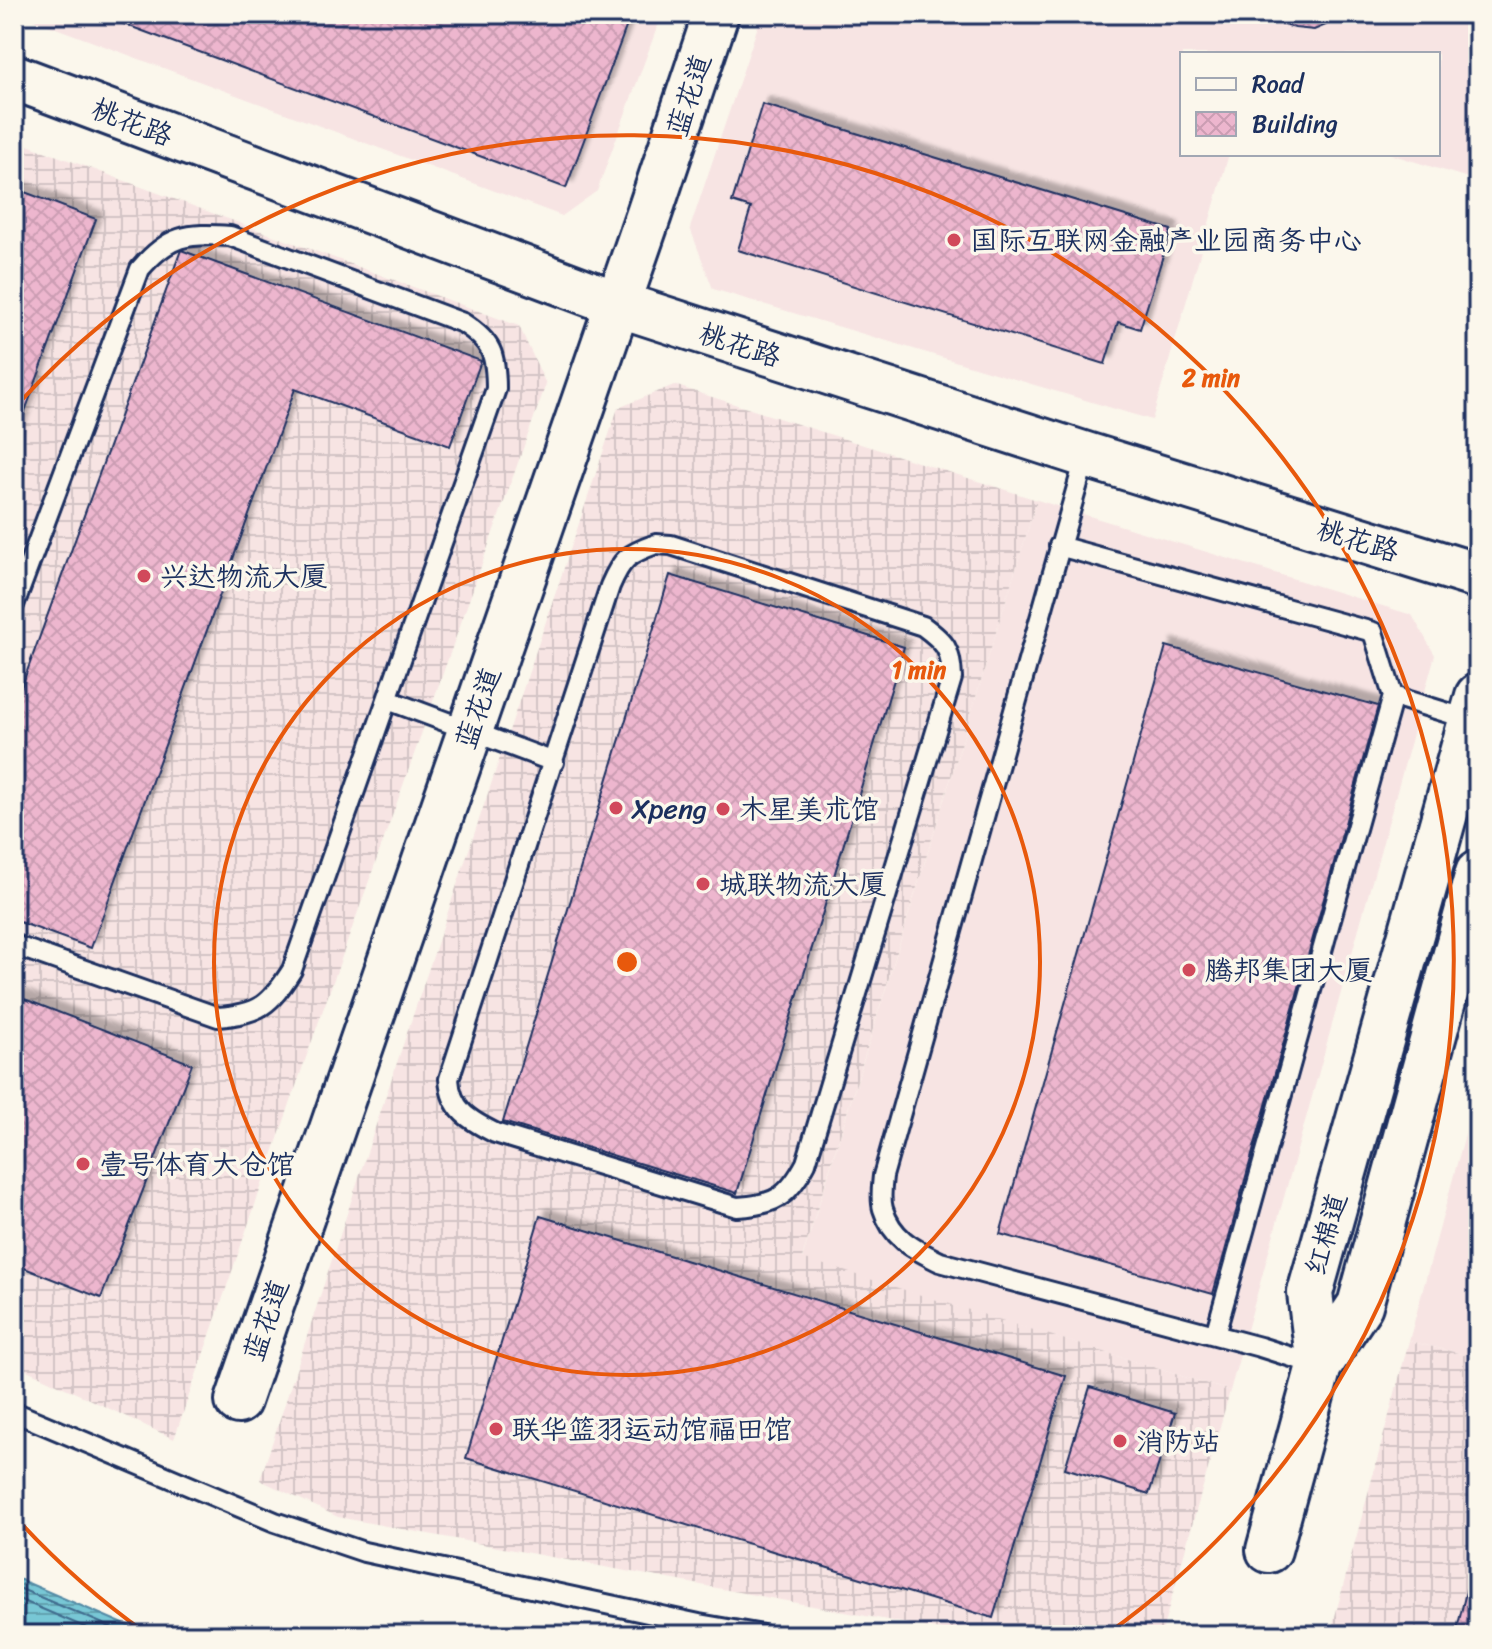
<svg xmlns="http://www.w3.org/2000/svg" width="1492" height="1649" viewBox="0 0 1492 1649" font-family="Sriracha,'LXGW WenKai TC',sans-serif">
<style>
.built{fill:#f7e4e3}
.industrial{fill:url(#industrial-grid)}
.water{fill:url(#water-rules);stroke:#538aa5;stroke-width:2}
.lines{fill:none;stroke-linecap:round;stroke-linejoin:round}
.shore{stroke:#406c8e;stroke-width:2}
.building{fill:url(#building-cross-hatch);stroke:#1b2f5e;stroke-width:2;filter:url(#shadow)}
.lane-casing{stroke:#1b2f5e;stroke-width:24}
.secondary-casing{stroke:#1b2f5e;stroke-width:50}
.lane{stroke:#fbf7ec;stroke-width:18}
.secondary{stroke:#fbf7ec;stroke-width:44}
.ring{fill:none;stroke:#e8590c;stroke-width:4}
.poi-dot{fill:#d1495b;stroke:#fbf7ec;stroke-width:3}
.labels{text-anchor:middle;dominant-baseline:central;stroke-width:7;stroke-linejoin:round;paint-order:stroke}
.street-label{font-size:28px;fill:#1b2f5e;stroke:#fbf7ec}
.poi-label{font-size:28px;fill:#1b2f5e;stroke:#fbf7ec;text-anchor:start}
.centre{fill:#e8590c;stroke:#fbf7ec;stroke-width:4}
.ring-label{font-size:24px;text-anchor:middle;font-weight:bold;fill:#e8590c;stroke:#fbf7ec;stroke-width:7;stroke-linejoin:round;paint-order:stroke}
</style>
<defs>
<pattern id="industrial-grid" width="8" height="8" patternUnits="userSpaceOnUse" patternTransform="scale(2)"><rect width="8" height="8" fill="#f7e4e3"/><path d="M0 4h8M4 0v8" fill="none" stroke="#d3c4c5"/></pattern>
<pattern id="water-rules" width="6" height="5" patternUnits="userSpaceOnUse" patternTransform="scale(2)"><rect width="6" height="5" fill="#78c7d5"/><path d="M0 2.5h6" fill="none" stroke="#62a2b0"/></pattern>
<pattern id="building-cross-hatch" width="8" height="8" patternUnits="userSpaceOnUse" patternTransform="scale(2)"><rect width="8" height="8" fill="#edb6ce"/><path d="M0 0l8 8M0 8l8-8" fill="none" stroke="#cb9db3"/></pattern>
<filter id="shadow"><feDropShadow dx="7" dy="-7" stdDeviation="2" flood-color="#0004"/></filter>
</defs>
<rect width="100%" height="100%" fill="#fbf7ec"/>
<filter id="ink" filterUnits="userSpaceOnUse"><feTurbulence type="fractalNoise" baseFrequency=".0125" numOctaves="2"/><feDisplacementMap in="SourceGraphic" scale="16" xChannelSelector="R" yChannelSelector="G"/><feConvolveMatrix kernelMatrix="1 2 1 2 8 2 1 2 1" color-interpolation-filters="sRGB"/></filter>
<g filter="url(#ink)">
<!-- built -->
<path class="built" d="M18 14H662L597 191 562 216Z
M762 14H1478V181L1390 154H1438V54H1182V154H1229L1152 420 713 289 690 228Z
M1037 500 1412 615 1435 655 1230 1391 802 1259Z
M1478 1086V1358L1409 1341Z"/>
<!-- industrial -->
<path class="industrial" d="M14 140 519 326 546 384 303 1066 174 1439 14 1364Z
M674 385 1037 500 802 1258 1230 1391 1161 1635H967L338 1517 260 1480 375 1128 618 408Z
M1409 1341 1478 1358V1635H1330Z"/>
<!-- water -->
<path class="water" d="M14 1577 149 1635H14Z"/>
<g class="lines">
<!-- shore -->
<path class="shore" d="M14 1586 129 1635
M14 1597 103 1635"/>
</g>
<!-- building -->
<path class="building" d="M97 14H631L566 188Z
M1245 14H1336L1326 25 1314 30 1295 28Z
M762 104 1171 230 1140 329 1118 322 1105 364 738 250 751 208 732 202Z
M14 188 96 219 14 441Z
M181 250 481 361 450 446 295 389 91 948 14 920V707Z
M670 575 904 647 737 1193 503 1122Z
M1166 646 1378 706 1213 1294 1000 1234Z
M14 995 192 1064 101 1298 14 1264Z
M540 1216 1066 1376 993 1618 466 1458Z
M1090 1387 1175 1413 1149 1494 1065 1468Z
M1478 1543V1634L1456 1633Z"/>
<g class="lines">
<defs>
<path id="lane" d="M1086 455 883 1176C882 1186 880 1199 883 1209 892 1239 914 1249 940 1262L1260 1347 1317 1365
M656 544 671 545 923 626C946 643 951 649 952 678L806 1163C788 1197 775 1205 737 1207L495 1133C469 1120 451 1110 449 1079L610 586C622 558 628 554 656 544Z
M1059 546 1373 632 1393 696 1215 1335
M14 605 140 269C169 235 187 233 230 236L463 323C492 342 496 354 496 389L292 970C270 1005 259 1014 218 1017L14 945
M1393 696 1471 720
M388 700 554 762
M14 1412 275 1522 364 1552 699 1624 763 1635"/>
<path id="secondary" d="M14 77 618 304 1086 455 1478 576
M1319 1366 1310 1293 1478 696
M238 1401 649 214 716 14
M1269 1550 1319 1366 1360 1305 1478 873"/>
</defs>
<!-- lane casing -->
<use href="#lane" class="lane-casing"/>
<!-- secondary casing -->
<use href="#secondary" class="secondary-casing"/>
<!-- lane -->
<use href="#lane" class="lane"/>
<!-- secondary -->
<use href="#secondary" class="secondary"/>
</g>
</g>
<!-- distance rings -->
<g class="ring">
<circle cx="627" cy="962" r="413"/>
<path d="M147 1634A826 826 0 0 1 18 1520M18 404A826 826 0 1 1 1107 1634"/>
</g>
<!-- markers -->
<g class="poi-dot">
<circle cx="954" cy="240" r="8"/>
<circle cx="144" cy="576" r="8"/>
<circle cx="616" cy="808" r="8"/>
<circle cx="723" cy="809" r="8"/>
<circle cx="703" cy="884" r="8"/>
<circle cx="1189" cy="970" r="8"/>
<circle cx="83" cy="1164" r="8"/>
<circle cx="496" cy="1429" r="8"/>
<circle cx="1120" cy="1441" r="8"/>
</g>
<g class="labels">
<!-- street labels -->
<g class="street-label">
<text transform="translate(689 95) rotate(-72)">蓝花道</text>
<text transform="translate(132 122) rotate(21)">桃花路</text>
<text transform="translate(740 345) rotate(18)">桃花路</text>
<text transform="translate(1358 540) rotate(17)">桃花路</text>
<text transform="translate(478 708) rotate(-71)">蓝花道</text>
<text transform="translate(1326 1234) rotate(-74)">红棉道</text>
<text transform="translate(266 1320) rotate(-71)">蓝花道</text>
</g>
<!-- poi labels -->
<g class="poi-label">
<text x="970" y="240">国际互联网金融产业园商务中心</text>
<text x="160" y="576">兴达物流大厦</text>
<text x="632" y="808">Xpeng</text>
<text x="739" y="809">木星美术馆</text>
<text x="719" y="884">城联物流大厦</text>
<text x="1205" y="970">腾邦集团大厦</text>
<text x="99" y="1164">壹号体育大仓馆</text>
<text x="512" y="1429">联华篮羽运动馆福田馆</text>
<text x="1136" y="1441">消防站</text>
</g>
</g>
<circle cx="627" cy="962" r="12" class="centre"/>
<g class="ring-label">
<text x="1211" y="386">2 min</text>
<text x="919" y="678">1 min</text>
</g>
<!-- margin -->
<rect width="1492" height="1649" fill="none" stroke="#fbf7ec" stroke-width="48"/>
<rect x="24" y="24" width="1444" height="1601" fill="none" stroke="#1b2f5e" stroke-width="3" filter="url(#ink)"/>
<!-- legend -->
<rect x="1180" y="52" width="260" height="104" fill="#fbf7ec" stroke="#a1a7b3" stroke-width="2"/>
<rect x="1196" y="78" width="40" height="12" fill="#fbf7ec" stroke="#a1a7b3" stroke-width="2"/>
<text x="1252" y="92" font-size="24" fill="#1b2f5e">Road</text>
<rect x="1196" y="112" width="40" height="24" fill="url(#building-cross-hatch)" stroke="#a1a7b3" stroke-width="2"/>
<text x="1252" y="132" font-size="24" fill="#1b2f5e">Building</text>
</svg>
